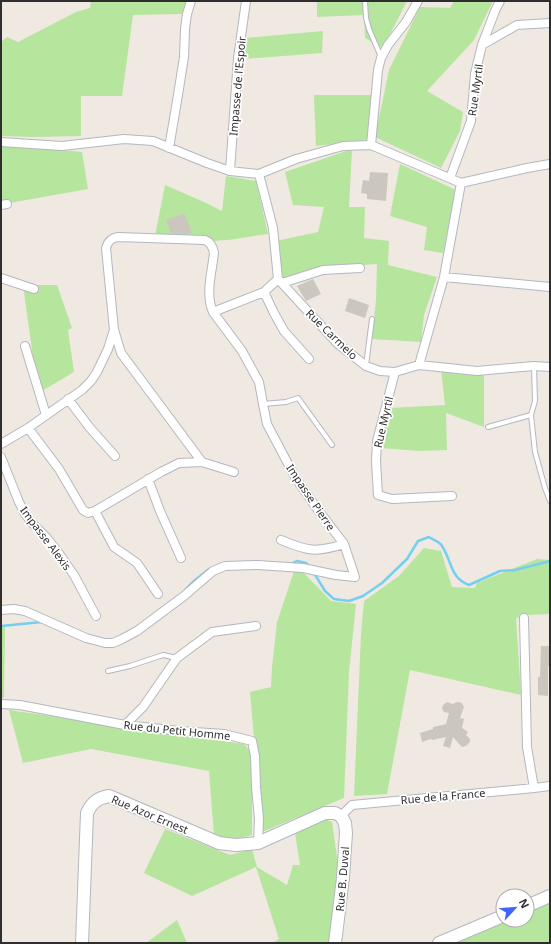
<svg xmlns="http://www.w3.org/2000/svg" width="551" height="944" viewBox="0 0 551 944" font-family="'Noto Sans',sans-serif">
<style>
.green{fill:#b6e59e}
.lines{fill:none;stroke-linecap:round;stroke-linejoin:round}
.stream{stroke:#75cff0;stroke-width:2.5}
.building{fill:#cbc7bf}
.lane-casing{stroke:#b4b7c1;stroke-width:6}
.street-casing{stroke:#b4b7c1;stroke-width:10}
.secondary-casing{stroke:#b4b7c1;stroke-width:14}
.lane{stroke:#fff;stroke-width:4}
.street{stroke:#fff;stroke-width:8}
.secondary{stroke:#fff;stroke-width:12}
.labels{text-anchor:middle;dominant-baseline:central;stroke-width:3.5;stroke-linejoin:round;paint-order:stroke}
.street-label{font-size:11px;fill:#2e2e2e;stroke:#fff}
</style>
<rect width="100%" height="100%" fill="#efe9e1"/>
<!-- green -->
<path class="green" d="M91 1H186L182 14 133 15 122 96H81V136L35 137 1 136V42L7 37 18 42 76 12 90 8Z
M317 1H407L383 48 365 38 364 15 317 17Z
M454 1H493L474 40 427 91 463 112 460 131 441 168 375 137 389 70 420 7 450 8Z
M323 31 322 53 243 59 246 38Z
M314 95H371L368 140 316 146Z
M1 145 16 146 82 152 88 189 15 202 1 204Z
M352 149 349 207H365L364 238 389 241 388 265 437 277 424 315 421 342 372 339 376 300 377 264 322 268 281 279 276 241 318 232 324 207 293 205 285 172Z
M400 164 456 190 443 253 424 250 427 227 390 216Z
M226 176 256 181 268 234 228 240 180 243 154 241 165 185 204 202 222 211Z
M23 285H57L72 328 68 330 74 372 42 391 36 379Z
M441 370 484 374V427L446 413 447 450 420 451 380 448 390 408 445 405Z
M424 548 441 551 452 587 475 588 477 583 537 559 550 560V614L528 615 516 618 521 695 410 670 387 794 354 796 361 634 364 601 399 576Z
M296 565 331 601 356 604 349 672 344 798 262 832 250 692 271 687 272 667 277 622Z
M1 626H5L4 698H1Z
M9 710 244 744 252 753V835L234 840 214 835 209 771 91 749 23 763Z
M326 819 332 822 338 864 329 943H272L279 939 256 867 192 896 144 873 165 829 230 855 252 849 257 867 287 885 293 865H300L295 833Z
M550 901V943H452L505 920H527V911Z
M177 920 187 943H146Z"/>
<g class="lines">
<!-- stream -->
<path class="stream" d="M291 564 297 561 306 563 310 567
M314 573 325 591 334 599 349 601 363 596 382 583 407 559 418 541 429 537C433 540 440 542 442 546 452 561 450 578 469 585L500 571 515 570 550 561
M186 589 194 581 209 569
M1 626 42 622"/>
</g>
<!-- building -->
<path class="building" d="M370 172 388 173 386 201 367 199V194L361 193 363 180 369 181Z
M184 213 192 232 187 234 171 233 166 220Z
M313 279 321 294 306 301 297 286Z
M349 298 369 305 365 318 345 311Z
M541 646H550V666H548V696L538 695V677H540Z
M447 702 453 704 457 702 462 703 464 707 460 718 464 719 462 728 468 732 466 735 470 739V742L466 746 462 747 453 737 450 748 443 746 446 737 432 740 431 739 422 742 420 733 433 729V727L446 724 449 713 444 712 442 709 443 705Z"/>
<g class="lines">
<defs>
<path id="lane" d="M365 1 366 18 369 29 381 57
M366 365 372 319
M263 404 286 402 298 398 332 445
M531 415 535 452 545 488 550 501
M488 427 531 415 535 401 534 366
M108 671 130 666 163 655 177 658"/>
<path id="street" d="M482 45 517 25 550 23
M1 142 62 146 124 139 153 141 207 163 230 171 259 174 296 159 343 146 371 145 461 183 527 168 550 164
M371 145 378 70 381 58 388 45 406 22 418 1
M169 148 178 95 184 57 185 29 187 14 191 1
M230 171 238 58 246 1
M259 174 273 228 278 279 338 344 366 366 380 371 395 372 419 365 477 371 534 366 550 367
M450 178 471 121 475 74 482 45 495 11 500 1
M1 205 7 204
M444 277 550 287
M1 278 34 289
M282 283 323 270 360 268
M264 292 274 313 284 331 309 359
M114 330 121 353 202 462 234 472
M25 346 46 415
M419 365 444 277 461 183
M395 372 377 441 376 461 378 495 392 499 452 496
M68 399 90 428 115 456
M28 428 59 469 83 510 88 513 95 511
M1 444 28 428 82 390 91 381 97 372 108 349 114 330 106 248C108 241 111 238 118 237L205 240C210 242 213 247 214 253 212 272 205 294 213 312
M1 457 19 502 25 514 33 524 47 538 60 555 74 575 96 616
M148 479 160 511 181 558
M281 540C307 551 316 553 344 544
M158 594 137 563 114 547 95 511 161 472 179 463 202 462
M1 610 14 609 25 611 86 638 105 643H113L122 639 137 631 184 596 213 571 225 566 258 565 303 568 336 575 355 577 344 544 318 510 295 477 267 424 263 404 259 382 242 351 213 312 264 292 278 279
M524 618 527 747 534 788
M1 704 20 705 125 725 180 731 224 734 252 741 255 756 256 787 259 819 258 843
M125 725 143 707 177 658 212 632 256 626
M341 816 352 805 534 788 550 786"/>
<path id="secondary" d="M527 906 550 896
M82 943 87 813C92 802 98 798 109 796L219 843 236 845 258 843 325 813H335L341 816 345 823 346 833 343 878 335 943
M439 943 503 916"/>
</defs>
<!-- lane casing -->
<use href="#lane" class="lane-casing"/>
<!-- street casing -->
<use href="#street" class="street-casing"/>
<!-- secondary casing -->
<use href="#secondary" class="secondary-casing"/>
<!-- lane -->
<use href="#lane" class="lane"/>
<!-- street -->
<use href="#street" class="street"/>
<!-- secondary -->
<use href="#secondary" class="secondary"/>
</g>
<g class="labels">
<!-- street labels -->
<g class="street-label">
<text transform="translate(237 86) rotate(-85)">Impasse de l'Espoir</text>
<text transform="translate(475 90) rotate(-82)">Rue Myrtil</text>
<text transform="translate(332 334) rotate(44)">Rue Carmelo</text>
<text transform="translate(383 422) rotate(-77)">Rue Myrtil</text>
<text transform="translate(311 497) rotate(56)">Impasse Pierre</text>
<text transform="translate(46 538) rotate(53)">Impasse Alexis</text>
<text transform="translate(177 730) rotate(6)">Rue du Petit Homme</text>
<text transform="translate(443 796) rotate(-5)">Rue de la France</text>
<text transform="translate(150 814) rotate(23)">Rue Azor Ernest</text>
<text transform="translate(342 879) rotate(-85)">Rue B. Duval</text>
</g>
</g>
<!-- border -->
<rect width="551" height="944" fill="none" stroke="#2e2e2e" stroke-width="4"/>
<!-- north arrow -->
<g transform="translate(515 908) rotate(64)"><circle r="19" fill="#ffffff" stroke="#ababab"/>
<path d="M0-3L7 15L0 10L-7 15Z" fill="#4264fb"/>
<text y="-6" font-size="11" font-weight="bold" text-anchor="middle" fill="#2e2e2e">N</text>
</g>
</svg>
